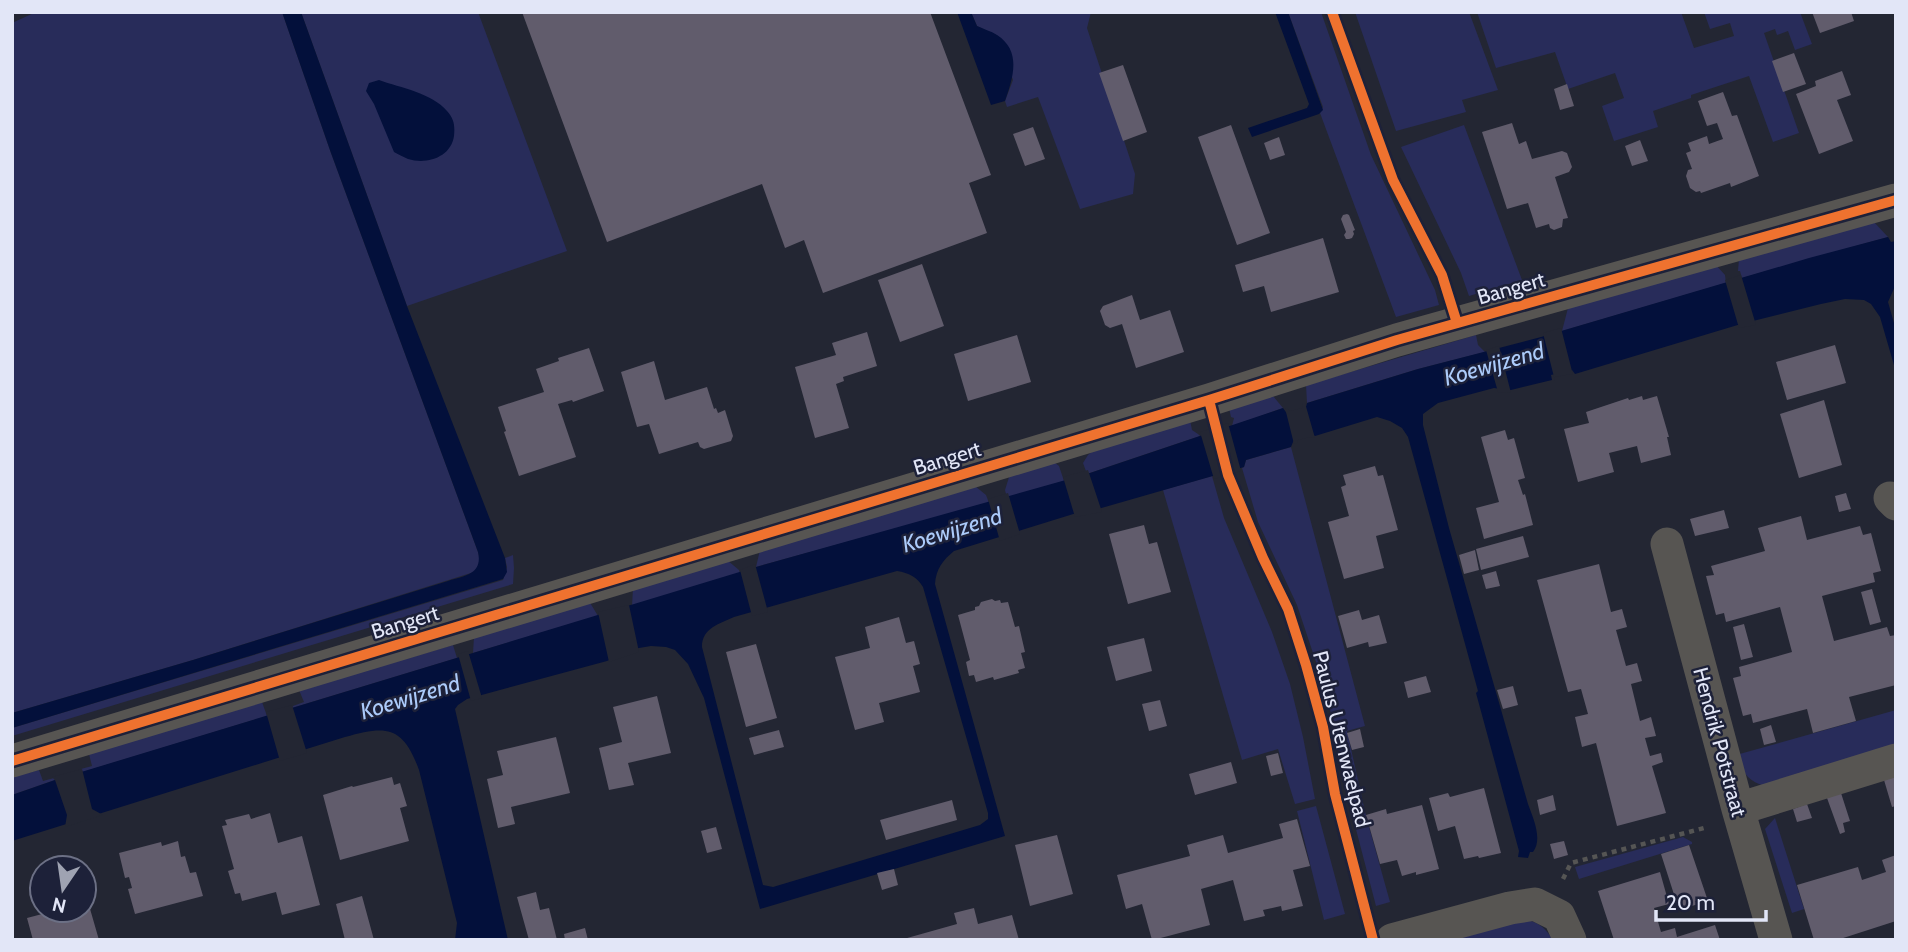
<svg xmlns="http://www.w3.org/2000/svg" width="1908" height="952" viewBox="0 0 1908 952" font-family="Cabin,sans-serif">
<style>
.green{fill:#282c5a}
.water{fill:#03103b;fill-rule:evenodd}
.pier{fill:#232633}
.building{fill:#615c6c}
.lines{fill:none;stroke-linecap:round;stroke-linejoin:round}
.path{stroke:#555554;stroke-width:4.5;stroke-dasharray:5 5;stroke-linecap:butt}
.minor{stroke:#575552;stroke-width:33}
.cycleway-casing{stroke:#1d2139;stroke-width:15}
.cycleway{stroke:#ef722f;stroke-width:10}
.labels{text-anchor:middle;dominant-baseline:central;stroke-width:5;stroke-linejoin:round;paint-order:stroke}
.street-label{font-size:21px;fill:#e2e6f7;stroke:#1d2139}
.water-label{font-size:23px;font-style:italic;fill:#accbfa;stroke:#1d2139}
</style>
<rect width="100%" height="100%" fill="#232633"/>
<!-- green -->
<path class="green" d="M36 12H282L331 153 478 552C480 560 480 565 474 572L193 660 12 713V23Z
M301 12H478L567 251 407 306Z
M971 12H1091L1087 28 1135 174 1133 194 1080 209 1038 97 1007 107 1005 101 1013 80 998 36 977 26Z
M1288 12H1321L1371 155 1435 290 1439 305 1396 317 1320 113 1323 107Z
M1355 12H1453L1454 14 1469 12 1498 90 1462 100 1466 112 1396 131Z
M1477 12H1681L1694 48 1734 36 1730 23 1710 29 1704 12H1800L1812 44 1795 50 1788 31 1777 35 1775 29 1764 33 1799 133 1773 142 1749 76 1691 95V98L1653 111 1658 127 1614 141 1602 106 1624 98 1615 73 1568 89 1555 52 1496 68Z
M1464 125 1522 280 1469 296 1461 273 1401 147Z
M1873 221 1888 237 1742 278 1740 271H1738L1739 259Z
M1716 265 1725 275 1726 283 1562 331 1568 308Z
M1476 335 1478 345 1485 352 1418 369 1307 403 1306 385Z
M1273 396 1283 408 1232 426 1234 418 1231 417 1229 408Z
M1190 420 1192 430 1198 434 1200 436 1087 474 1083 463 1088 455 1095 449Z
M1291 447 1365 726 1347 731 1366 816 1390 902 1376 906 1346 791 1334 725 1323 683 1297 605 1258 522 1242 468 1244 467 1246 460Z
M1054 462 1059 466 1064 481 1007 498 1005 490 1010 474Z
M1212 476 1224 518 1272 632 1290 684 1303 737 1315 799 1295 804 1278 749 1242 760 1163 490Z
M975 486 986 495 989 503 756 567 760 550Z
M513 555 514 568 513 584 12 736V728L503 580 507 567 505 558Z
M727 560 739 570 740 574 632 606 633 588Z
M589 601 598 616 473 653 474 637Z
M453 645 457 658 292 708 293 706 304 702 299 690Z
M262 702 267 716 83 772 81 769 92 766 89 754Z
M1896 710V748L1765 786C1747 781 1742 771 1736 755Z
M39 770 43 781 54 778 55 780 12 795V777Z
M1316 806 1345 914 1324 920 1297 811Z
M1775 818 1804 909 1792 913 1765 829Z
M1683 837 1692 842V844L1579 879 1575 867Z
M1527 920C1540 923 1546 929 1553 940H1445Z"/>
<!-- water -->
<path class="water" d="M282 12H301L407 306 505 558 507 572 503 579 12 728V713L193 660 448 581C465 576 483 574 478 552L331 153Z
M957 12H971L977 26C983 29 991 31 997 35 1022 51 1013 78 1005 101L991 105Z
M1275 12H1288L1323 110 1319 114 1252 137 1248 128 1307 108 1309 104Z
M379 80C401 88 432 93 447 111 454 119 455 125 454 136 451 157 427 165 408 159 403 157 398 154 394 152L374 104 366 91 369 83Z
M1888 237 1891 242 1896 241V284L1888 302 1896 330V372L1880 317 1871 304 1864 300 1845 299 1821 304 1741 324 1575 374 1572 370 1551 375 1552 380 1511 390 1494 388 1438 403 1423 414V425L1449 528 1528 804C1533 818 1543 839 1533 852H1530L1528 858 1518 857 1519 851 1476 693 1478 691 1408 437 1402 428 1390 421 1377 417 1315 436 1310 433 1295 437 1291 447 1246 460 1244 467 1098 509 1083 511 954 551C943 560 936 569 935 584L1005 836 760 909 704 698 688 664 675 650 666 647 651 646 633 649 607 661 467 699 458 705 455 709 508 940H455L457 923 419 770C403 726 387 725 345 737L12 841V795L55 780 756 567 1087 474 1283 408 1288 415 1305 411 1307 403 1418 369 1541 337 1809 258ZM897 571C909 573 917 577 923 587L988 813V819L980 825 773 887 763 885 702 647C702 628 719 624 734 617Z"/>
<!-- pier -->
<path class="pier" d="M1741 275 1756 325 1739 328 1725 280Z
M1561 328 1573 375 1571 374 1555 377V381L1543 333Z
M1499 346 1511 393 1498 392 1486 350Z
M1303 403H1305L1315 438 1310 437 1298 440 1297 443 1294 444 1285 408H1287L1290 411 1302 408Z
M1228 423 1241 471 1214 479 1200 432Z
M1088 470 1102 512 1075 517 1063 477Z
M1008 493 1020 534 1000 541 988 499Z
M755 564 768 612 752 616 740 570Z
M629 605 639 652 609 662 598 612Z
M468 651 482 698 471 701 458 654Z
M292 705 307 753 280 761 266 712Z
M82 769 92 809 103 815 65 827 67 815 55 780 52 777Z"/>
<!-- building -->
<path class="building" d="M522 12H930L991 175 969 183 987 233 823 293 804 240 785 248 762 184 607 242Z
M1812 12H1851L1854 21 1820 33Z
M1794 53 1806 84 1783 92 1772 61Z
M1123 65 1147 132 1123 141 1099 73Z
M1842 71 1851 95 1837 100 1853 141 1819 154 1796 94 1816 86 1815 81Z
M1567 84 1574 106 1560 110 1554 89Z
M1723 92 1732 116 1737 115 1759 176 1731 187 1730 183 1701 193 1700 191 1696 192 1690 188 1686 176 1688 170 1692 169 1686 153 1691 151 1688 143 1707 136 1709 144 1723 139 1717 123 1707 126 1698 101Z
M1512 123 1519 144 1526 141 1532 159 1562 151 1567 153 1572 167 1569 172 1555 177 1568 218 1563 219 1562 227 1554 230 1550 228 1549 224 1536 228 1528 203 1507 209 1482 132Z
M1231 125 1270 233 1237 245 1198 137Z
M1033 127 1045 159 1025 166 1013 134Z
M1279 137 1285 155 1270 160 1264 143Z
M1640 140 1648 161 1632 166 1625 146Z
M1347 214 1349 215 1355 230 1353 231 1354 234 1352 238 1349 239H1346L1344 235 1346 232 1341 219 1343 215Z
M1323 238 1339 292 1271 312 1264 286 1243 292 1235 265Z
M922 264 944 326 900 342 878 280Z
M1132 295 1140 320 1170 310 1184 352 1136 368 1122 324 1110 328 1105 325 1100 311 1103 306Z
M867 332 877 366 843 377 844 381 836 384 849 428 815 438 795 367 836 355 832 343Z
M1017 335 1031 382 968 401 954 354Z
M1835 345 1846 383 1787 400 1776 362Z
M589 348 604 391 573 402 572 400 558 404 576 457 519 476 504 432 506 431 498 407 544 392 536 369 559 361 558 358Z
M654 361 665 400 707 387 714 409 716 408 718 413 725 410 733 436 731 441 704 449 700 447 698 442 659 454 649 424 637 427 621 372Z
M1642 396 1643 400 1657 396 1669 437H1667L1671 455 1641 463 1637 446 1609 453 1614 472 1578 482 1564 429 1589 423 1586 412 1628 398 1629 400Z
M1824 400 1842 465 1799 478 1780 414Z
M1505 430 1508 440 1514 438 1525 478 1518 480 1523 495 1525 494 1533 525 1484 539 1476 508 1499 502 1481 437Z
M1375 466 1378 476 1383 475 1398 530 1376 536 1384 568 1344 579 1328 522 1349 516 1341 487 1346 485 1343 475Z
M1846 493 1851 509 1839 512 1835 496Z
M1724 510 1729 528 1695 536 1690 519Z
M1801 516 1807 540 1860 526 1863 535 1871 533 1881 571 1873 573 1875 582 1822 596 1834 641 1887 627 1890 636 1896 635V685L1849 697 1856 721 1813 733 1807 709 1753 723 1751 714 1743 716 1733 678 1741 676 1739 667 1792 652 1780 607 1726 622 1724 613 1716 615 1706 576 1714 575 1711 566 1765 551 1758 528Z
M1144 525 1149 544 1157 542 1171 592 1128 604 1109 534Z
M1523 536 1529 557 1481 570 1476 549Z
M1475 550 1479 570 1464 574 1459 555Z
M1599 564 1611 612 1622 609 1627 627 1616 630 1626 666 1637 663 1642 681 1631 684 1640 721 1651 717 1656 736 1645 738 1650 756 1661 753 1663 762 1652 766 1666 813 1617 826 1596 743 1582 747 1575 717 1588 714 1581 689 1568 692 1537 580Z
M1496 571 1500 586 1486 589 1482 575Z
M1872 589 1881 622 1870 625 1861 592Z
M992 599 995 601 1000 600 1001 603 1008 602 1015 627 1019 626 1025 652 1021 653 1025 668 1018 670 1019 673 994 680 993 677 976 682 974 675 969 676 966 662 970 660 958 615 975 610V607L979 606 981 602Z
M1359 610 1362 620 1379 615 1387 643 1369 647 1368 642 1347 648 1338 616Z
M899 617 906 643 914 641 920 664 913 666 920 692 879 703 884 722 855 730 835 657 870 648 865 627Z
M1744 624 1753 657 1741 660 1733 627Z
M1144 638 1152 671 1116 681 1107 647Z
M756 644 777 718 746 727 726 652Z
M1426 676 1431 692 1408 698 1404 682Z
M1513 686 1518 705 1503 709 1497 690Z
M657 696 671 753 628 763 634 785 609 790 599 748 622 742 613 707Z
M1160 700 1167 726 1149 731 1142 704Z
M1771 725 1776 742 1764 745 1760 729Z
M1360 729 1364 747 1352 750 1347 733Z
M779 730 784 747 754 755 749 738Z
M556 737 570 793 511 807 515 824 498 828 487 779 503 775 497 751Z
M1278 753 1283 773 1271 776 1266 756Z
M1231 762 1237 783 1195 795 1189 774Z
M1896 776V806L1892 807 1884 780Z
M392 777 394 785 400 783 407 806 400 808 409 841 340 860 323 795 352 786 353 787 361 785Z
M1484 788 1501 853 1479 858 1478 856 1464 859 1455 826 1438 831 1429 798 1448 793 1450 797Z
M1841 793 1850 821 1843 823 1845 832 1840 834 1827 798Z
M1553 795 1556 810 1540 815 1537 800Z
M952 800 957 820 886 840 880 820Z
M1807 804 1812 818 1797 822 1793 809Z
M1422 805 1439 869 1416 875V872L1402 876 1397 860 1380 864 1366 815 1386 809 1387 814Z
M270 813 278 843 302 836 320 905 282 915 276 892 242 901 240 893 235 894 228 871 234 869 222 826 227 825 225 820 249 814 251 819Z
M1297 819 1310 866 1293 870 1303 906 1282 911 1281 906 1263 910 1265 916 1244 921 1233 880 1201 889 1210 925 1153 940H1152L1142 904 1126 909 1117 875 1190 856 1187 845 1223 835 1228 853 1283 838 1279 824Z
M716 827 722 849 707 853 701 831Z
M1057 835 1073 894 1030 906 1015 845Z
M178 841 181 857 185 856 190 873 196 872 203 896 135 914 128 889 132 888 129 877 125 878 119 853 161 842 162 846Z
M1564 841 1568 855 1554 859 1550 844Z
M1689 845 1708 901 1679 910 1661 854Z
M1896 855V921L1837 940H1814L1797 885 1858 867 1862 880 1886 872 1882 860Z
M894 869 898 885 882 890 877 873Z
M1660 872 1669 904 1654 908 1661 932 1675 928 1677 937 1715 925 1720 940H1614L1598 891Z
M84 888 99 940H33L27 918 46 913 45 910H84Z
M536 892 540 910 549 908 557 940H529L517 897Z
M362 896 374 940H345L336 904Z
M974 908 978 924 1012 915 1019 940H900L957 924 954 913Z
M585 928 588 940H565L564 934Z"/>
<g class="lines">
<!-- path -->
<path class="path" d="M1563 879 1571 863 1708 827"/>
<!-- minor -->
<path class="minor" d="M1890 498 1896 504
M1667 544 1738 809 1776 940
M12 761 1209 400 1397 340 1896 200
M1738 809 1896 760
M1392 940 1510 908 1535 904 1559 916 1570 940"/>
<defs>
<path id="cycleway" d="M1332 12 1393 180 1442 275 1457 323
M1209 400 1228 475 1263 558 1288 609 1306 665 1323 727 1335 794 1373 940
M12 761 1209 400 1397 340 1896 200"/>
</defs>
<!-- cycleway casing -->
<use href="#cycleway" class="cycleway-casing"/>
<!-- cycleway -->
<use href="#cycleway" class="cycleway"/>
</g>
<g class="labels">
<!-- street labels -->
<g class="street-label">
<text transform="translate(1511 288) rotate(-16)">Bangert</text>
<text transform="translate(947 458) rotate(-17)">Bangert</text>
<text transform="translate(405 622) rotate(-17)">Bangert</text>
<text transform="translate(1342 739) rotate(76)">Paulus Utenwaelpad</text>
<text transform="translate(1720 742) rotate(75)">Hendrik Potstraat</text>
</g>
<!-- water labels -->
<g class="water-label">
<text transform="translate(1494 364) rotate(-16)">Koewijzend</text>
<text transform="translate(952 530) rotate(-17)">Koewijzend</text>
<text transform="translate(410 697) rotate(-17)">Koewijzend</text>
</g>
</g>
<!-- border -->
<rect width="1908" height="952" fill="none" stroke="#e2e6f7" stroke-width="28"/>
<!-- north arrow -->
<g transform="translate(63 889) rotate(193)"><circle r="33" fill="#1d2139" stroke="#6c7085" stroke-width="2"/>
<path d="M0-5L12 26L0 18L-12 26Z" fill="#9fa3b2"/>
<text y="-10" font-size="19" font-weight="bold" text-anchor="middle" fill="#e2e6f7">N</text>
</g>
<!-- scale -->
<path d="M1656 910v10h110v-10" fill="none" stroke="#e2e6f7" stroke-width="3.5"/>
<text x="1666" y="910" font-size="21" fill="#e2e6f7" stroke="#1d2139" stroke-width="5" paint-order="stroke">20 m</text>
</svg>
